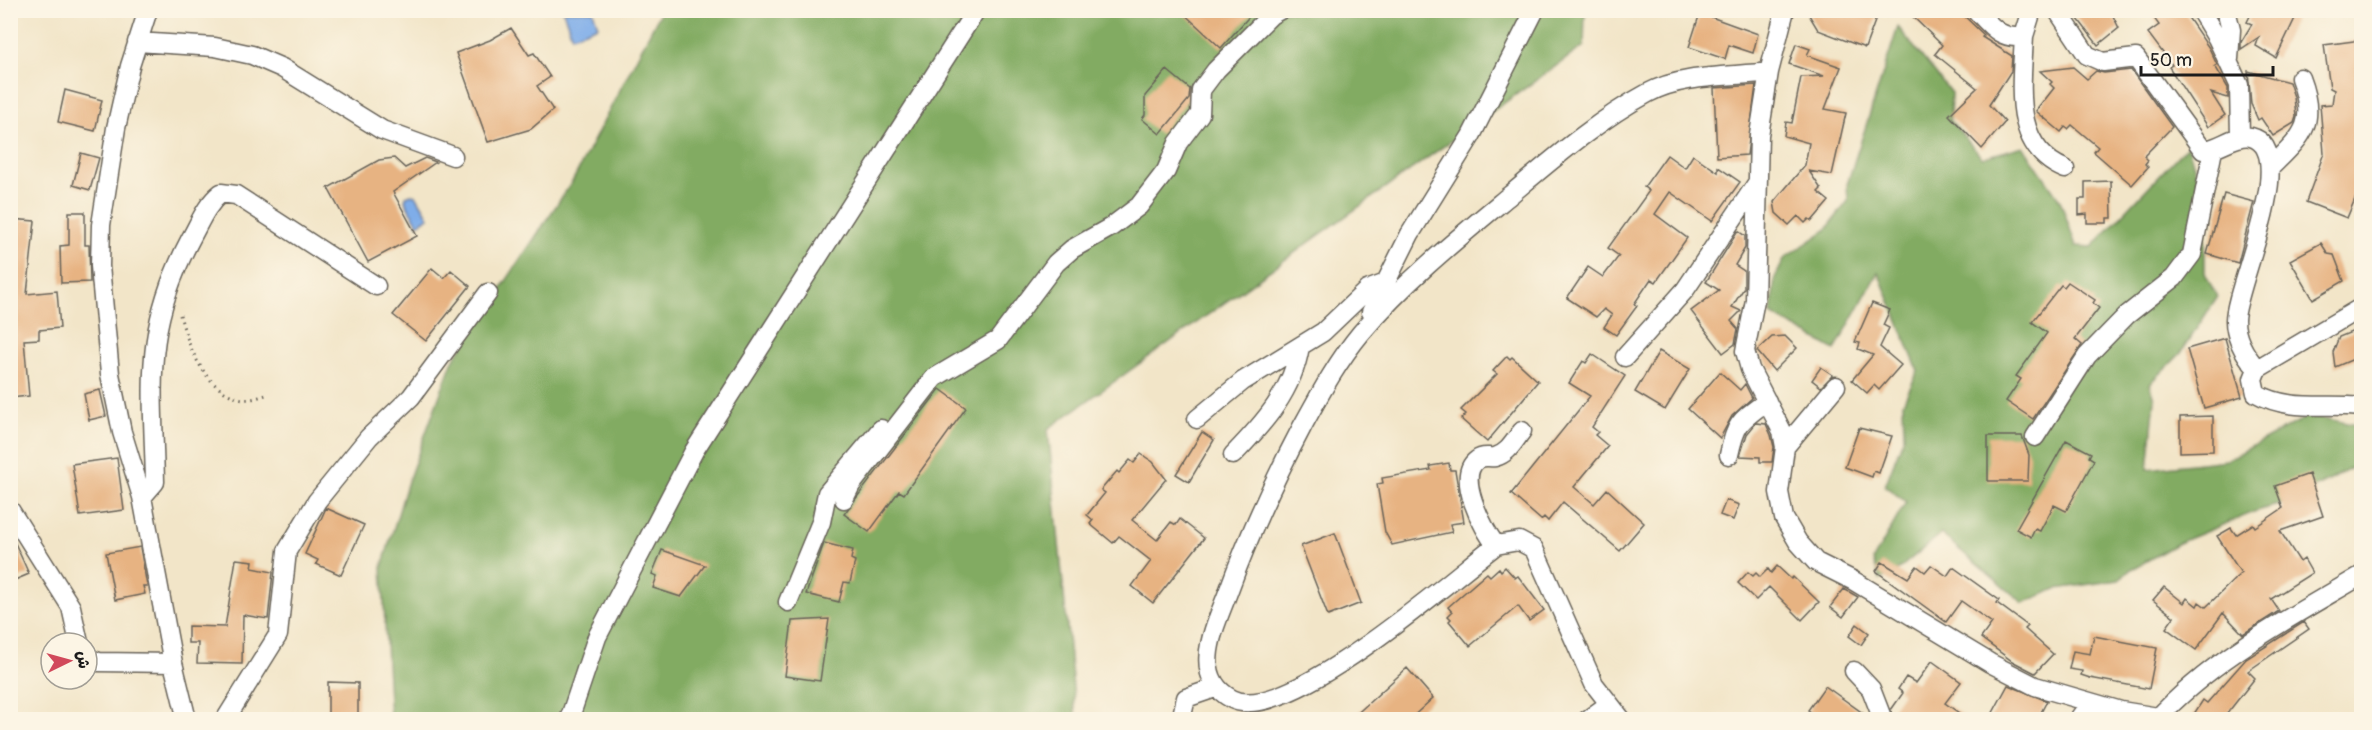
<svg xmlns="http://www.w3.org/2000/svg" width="2372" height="730" viewBox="0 0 2372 730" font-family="Pangolin,'Playpen Sans Arabic',sans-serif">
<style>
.forest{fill:#82ab62;stroke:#4f643f;stroke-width:1.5}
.water{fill:#7fade9;stroke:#4e6482;stroke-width:1.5}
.building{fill:#e7b382}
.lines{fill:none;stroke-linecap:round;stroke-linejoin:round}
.street-casing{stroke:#676258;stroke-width:21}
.path{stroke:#676258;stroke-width:3;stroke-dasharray:1.5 4.5;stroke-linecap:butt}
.street{stroke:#fff;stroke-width:18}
</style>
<rect width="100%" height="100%" fill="#fcf5e5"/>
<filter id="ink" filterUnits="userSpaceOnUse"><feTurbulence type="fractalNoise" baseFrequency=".0167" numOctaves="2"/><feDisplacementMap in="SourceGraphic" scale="12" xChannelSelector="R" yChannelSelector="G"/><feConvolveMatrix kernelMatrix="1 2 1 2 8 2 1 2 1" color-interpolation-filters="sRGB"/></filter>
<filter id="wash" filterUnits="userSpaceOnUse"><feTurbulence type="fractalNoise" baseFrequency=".008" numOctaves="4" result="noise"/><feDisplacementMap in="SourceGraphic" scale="24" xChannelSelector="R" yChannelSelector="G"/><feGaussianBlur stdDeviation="1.35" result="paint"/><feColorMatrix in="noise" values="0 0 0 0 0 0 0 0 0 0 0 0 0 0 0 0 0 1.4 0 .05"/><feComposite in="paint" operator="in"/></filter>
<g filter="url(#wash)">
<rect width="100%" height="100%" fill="#f2e5c8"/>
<!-- forest -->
<path class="forest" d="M661 11H1585L1584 46 1048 429 1076 719H390L382 567 408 481 452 362 572 182Z
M1898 27 1951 93 1950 120 1982 158 2023 146 2060 200 2076 246 2092 247 2188 145 2205 206V273L2217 297 2181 353 2150 384 2155 399 2148 469 2227 460 2310 415 2361 426V457L2354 467 2286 503 2259 510 2178 543 2129 571 2119 580 2056 589 2023 603 1941 534 1895 572 1880 580 1873 560 1906 502 1885 486 1904 436 1903 403 1918 371 1878 272 1835 350 1771 314 1775 278 1785 258 1826 230 1848 201 1847 184Z"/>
<!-- water -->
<path class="water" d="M563 11H593L598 26 572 36Z
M411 194 416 195 429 217 418 224 405 201 406 196Z"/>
<g id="blocks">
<!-- building -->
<path class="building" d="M1180 10H1255L1221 48Z
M1806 10H1870L1878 13 1865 48 1818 30Z
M1906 10H1958L1984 35 1982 37 2012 56 2011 71 1989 105 2005 122 1982 149 1949 115 1977 88 1935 54 1942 45Z
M2071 10H2110L2119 28 2098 45Z
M2148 10H2183L2209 48 2217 65 2215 66 2228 88V98L2211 93 2225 115 2208 127 2169 67 2172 65 2148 33 2159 25Z
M2253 10H2299L2276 58 2256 46 2259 37 2241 49V42L2252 24 2247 22Z
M1700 13 1758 34 1753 53 1729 45 1725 59 1689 47Z
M511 28 529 55 534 53 550 77 537 86 553 110 531 129 488 142 456 53 490 40Z
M2361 40V201L2355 199 2347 218 2306 202 2324 153 2320 105 2332 104 2334 90 2330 88 2324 45Z
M1796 44 1810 49 1807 55 1841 67 1825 109 1846 113 1832 175 1809 171 1821 189 1818 192 1829 201 1812 221 1809 219 1805 223 1798 216 1789 225 1776 213 1774 202 1805 165 1809 143 1784 136 1786 122 1792 123 1801 77 1824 76 1789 64Z
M2073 67 2087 79 2096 71 2104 73 2131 70 2172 127 2144 156 2148 160 2145 164 2148 167 2132 185 2094 152 2098 147 2072 125 2068 129 2065 127 2061 132 2036 111 2054 88 2050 84 2052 82 2040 71Z
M1167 70 1190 89 1189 99 1160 134 1142 119 1145 115V96Z
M2248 71 2289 82 2294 97 2296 117 2294 123 2273 136 2261 118 2258 120 2251 104Z
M1756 85 1747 155 1717 157 1714 88Z
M65 90 102 100 95 131 58 122Z
M81 153 99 158 90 190 73 185Z
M1667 155 1685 168 1693 155 1718 172V167L1740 182 1712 221 1670 192 1655 214 1687 238 1656 282 1651 279 1634 304 1637 306 1616 335 1604 327 1612 315 1604 309 1596 317 1567 298 1588 267 1603 277 1619 256 1608 248 1649 191 1644 187Z
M394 158 405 168 425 158 436 162 393 192 417 236 368 262 328 188 379 160Z
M2111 181 2112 218H2107V223H2087V214L2079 215V199H2085V182Z
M2224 194 2254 202 2238 263 2207 254Z
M69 212H85V245H89L90 282 61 283 60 246 69 245Z
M10 219 35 221 27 294 57 291 60 328 39 330V339L24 340 29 396 10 398Z
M1738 231 1745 236V248L1735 265 1744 271V288L1732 307 1741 311 1731 321 1738 329 1735 344 1723 353 1691 311 1719 290 1706 282Z
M2321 243 2328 254 2334 255 2344 281 2313 299 2290 260Z
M432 268 444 278 451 270 470 286 426 341 393 315Z
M2068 282 2095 300 2093 303 2099 308 2075 339 2082 345 2033 419 2006 401 2021 379 2016 376 2047 333 2032 322 2061 285 2064 287Z
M1872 303 1890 310 1883 325 1889 328 1880 347 1901 365 1879 390 1874 385 1867 393 1852 380 1873 355 1858 349 1860 343 1855 342Z
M2361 328V356L2335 367 2333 352 2339 337Z
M1785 336 1797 348 1774 371 1757 351 1772 337Z
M2225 338 2242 397 2204 408 2187 349Z
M1659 351 1690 369 1665 410 1635 392Z
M1592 354 1625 376 1592 427 1598 432 1595 435 1608 446 1574 487 1594 504 1607 489 1644 523 1620 551 1563 502 1548 521 1544 517 1541 520 1511 494 1590 396 1569 383 1583 361 1586 363Z
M1507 356 1510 359 1512 357 1538 381 1487 442 1461 419 1466 414 1461 410 1497 374 1493 371Z
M1821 367 1833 375 1821 387 1812 380Z
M1720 372 1740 390 1745 384 1752 398 1732 416 1720 438 1688 409Z
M940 389 966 408 904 494 899 491 869 532 844 514Z
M100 390 106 416 89 420 84 394Z
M2213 416V451L2180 452V417Z
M1756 423 1766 424 1771 435 1774 447 1772 462H1760V457L1740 456 1747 434Z
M1859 428 1892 436 1879 473 1874 471 1872 477 1845 467Z
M1202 432 1214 440 1189 482 1176 474Z
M1988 436H2022L2029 455 2028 481H1988Z
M2066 440 2091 453 2089 457 2094 460 2066 511 2054 505 2040 531 2035 529 2031 537 2016 529Z
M1141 454 1153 462 1166 479 1132 520 1157 540 1171 522 1176 525 1180 519 1204 538 1153 603 1132 586 1151 561 1119 536 1113 543 1090 524 1093 520 1087 515 1105 493 1101 490 1117 471 1119 473 1130 460 1134 463Z
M117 458 124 510 80 516 72 464Z
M1449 463 1450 470H1455L1464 522 1450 524 1452 532 1392 545 1385 532 1377 484 1383 483 1382 478 1431 470 1430 466Z
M2309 474 2323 516 2280 531 2300 562 2304 559 2312 573 2271 599 2279 611 2243 634 2223 613 2196 650 2166 628 2174 617 2153 600 2164 587 2184 603 2187 598 2197 606 2199 602 2206 607 2241 573 2217 536 2231 528 2236 535 2253 524 2255 527 2283 508 2275 486Z
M1726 500 1739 505 1733 520 1720 515Z
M326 508 364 525 341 575 316 564 318 560 305 554Z
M10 532 29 574 10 582Z
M1335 533 1361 603 1328 616 1301 546Z
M824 543 853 550 851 559 855 561 850 583 844 582 839 602 806 594Z
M140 547 147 586H143L145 594 115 600 106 553Z
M662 550 705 565 681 597 653 588 657 576 652 574Z
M236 559 253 561 252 568 273 572 268 619 243 615 242 664 197 663 198 643H188V626L225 627Z
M1882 562 1908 578 1917 566 1925 572 1931 565 1947 576 1953 567 1999 600 1997 603 2028 626 2025 629 2053 654 2035 673 2012 661 1981 638 1992 623 1961 601 1946 622 1876 571Z
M1777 566 1791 579 1793 577 1819 602 1802 620 1769 587 1756 600 1738 583 1748 572 1753 576 1756 573 1760 577 1768 569 1771 573Z
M1505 567 1515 578 1518 576 1544 610 1529 621 1518 606 1470 646 1449 621 1451 619 1448 616 1452 612 1448 607 1487 573 1490 576 1499 568 1501 571Z
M1844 589 1858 597 1843 617 1830 607Z
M829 619 820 681 785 676 792 621Z
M2304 622 2309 629 2248 671 2255 678 2222 720H2190L2203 700 2207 703 2246 659Z
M1857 624 1869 633 1861 645 1849 636Z
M2094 636 2157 648 2149 689 2090 678 2081 675 2082 671 2069 669 2073 651 2090 654Z
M1932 661 1961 682 1945 703 1969 720H1894L1891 710 1903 693 1898 689 1906 677 1916 683Z
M1407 668 1433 698 1409 720H1350Z
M328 682 358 683V720H328Z
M2008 685 2047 701 2037 720H1989Z
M1825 686 1871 719V720H1807L1812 713 1808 710Z"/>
</g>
</g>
<g filter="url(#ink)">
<use href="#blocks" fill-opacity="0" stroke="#676258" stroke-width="1.5"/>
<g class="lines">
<defs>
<path id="street" d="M148 10 130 66 116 128 101 225 100 266 110 374 122 432 142 497 173 663 187 720
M1785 10 1769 72 1759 135 1755 300 1745 351 1750 369 1782 431 1785 447 1779 492 1784 518 1798 542 1816 562 1854 581 1990 663 2035 686 2121 711 2158 717
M1976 10C1990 25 2001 41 2024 36L2032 10
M2057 10 2087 55 2103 62 2136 58 2203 150C2219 150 2235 133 2251 137 2301 149 2235 287 2235 320 2235 339 2245 355 2257 369
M2200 10 2217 38 2239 85 2240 137
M2226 10 2231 30 2229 59
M2024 36C2022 85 2011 147 2065 169
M137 42 215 47 252 55 282 68 382 130 453 156
M2270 168C2302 136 2318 125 2300 78
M2362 307 2257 369 2253 379 2256 393C2289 412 2325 403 2362 407
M1371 312 1410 234 1471 136 1535 10
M1625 357 1685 290 1757 183
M1197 419 1243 381 1323 332 1367 290 1386 283
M2035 437 2087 356 2127 315 2174 278 2192 254 2213 150
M1785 447 1836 386
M1233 455C1264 423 1293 391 1300 346
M1729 455C1736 422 1740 421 1767 401
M142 497 155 482C153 384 142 330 191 238 200 222 206 205 221 193L236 195 376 286
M844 499 851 485 934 378 998 340 1056 263 1072 249 1111 227 1139 206 1166 171 1178 143 1200 114 1201 90 1216 70 1271 15 1280 10
M10 510 71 607 79 643
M1496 545C1483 529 1455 476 1477 460 1483 455 1488 458 1495 457 1508 454 1514 441 1522 431
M788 602 821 522 827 493 881 429
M87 658 99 662 173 663
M1854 671 1871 689 1883 720
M225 720 278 635 287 551 317 501 369 437 411 397 488 293
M569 720 597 637 694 451 976 10
M1181 720 1186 698 1215 688
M1587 720 1609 704
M1622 720 1594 684 1534 549 1519 541 1496 545C1451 579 1285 727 1232 699 1190 677 1214 629 1227 595 1248 537 1273 482 1302 427 1320 394 1337 362 1361 333 1405 281 1457 239 1510 195 1553 159 1598 120 1648 93 1683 74 1731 77 1769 72
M2078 720 2090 703
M2156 720C2214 657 2290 618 2362 575"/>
</defs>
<!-- street casing -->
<use href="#street" class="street-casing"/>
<!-- path -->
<path class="path" d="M180 315C188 346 206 394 244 399 251 400 259 397 266 395"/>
<!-- street -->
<use href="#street" class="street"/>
</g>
</g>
<!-- margin -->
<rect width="2372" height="730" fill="none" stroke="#fcf5e5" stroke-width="36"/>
<!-- north arrow -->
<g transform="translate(69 661) rotate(85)"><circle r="28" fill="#fcf5e5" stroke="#a29e95" stroke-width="1.5"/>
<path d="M0-4.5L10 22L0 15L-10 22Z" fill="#d1495b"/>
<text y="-9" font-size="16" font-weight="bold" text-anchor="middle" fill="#1c1c1c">ش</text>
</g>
<!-- scale -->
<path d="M2141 66v9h132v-9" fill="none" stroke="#1c1c1c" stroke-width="3"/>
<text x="2150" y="66" font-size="18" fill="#1c1c1c" stroke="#fcf5e5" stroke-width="4.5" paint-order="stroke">50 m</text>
</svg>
